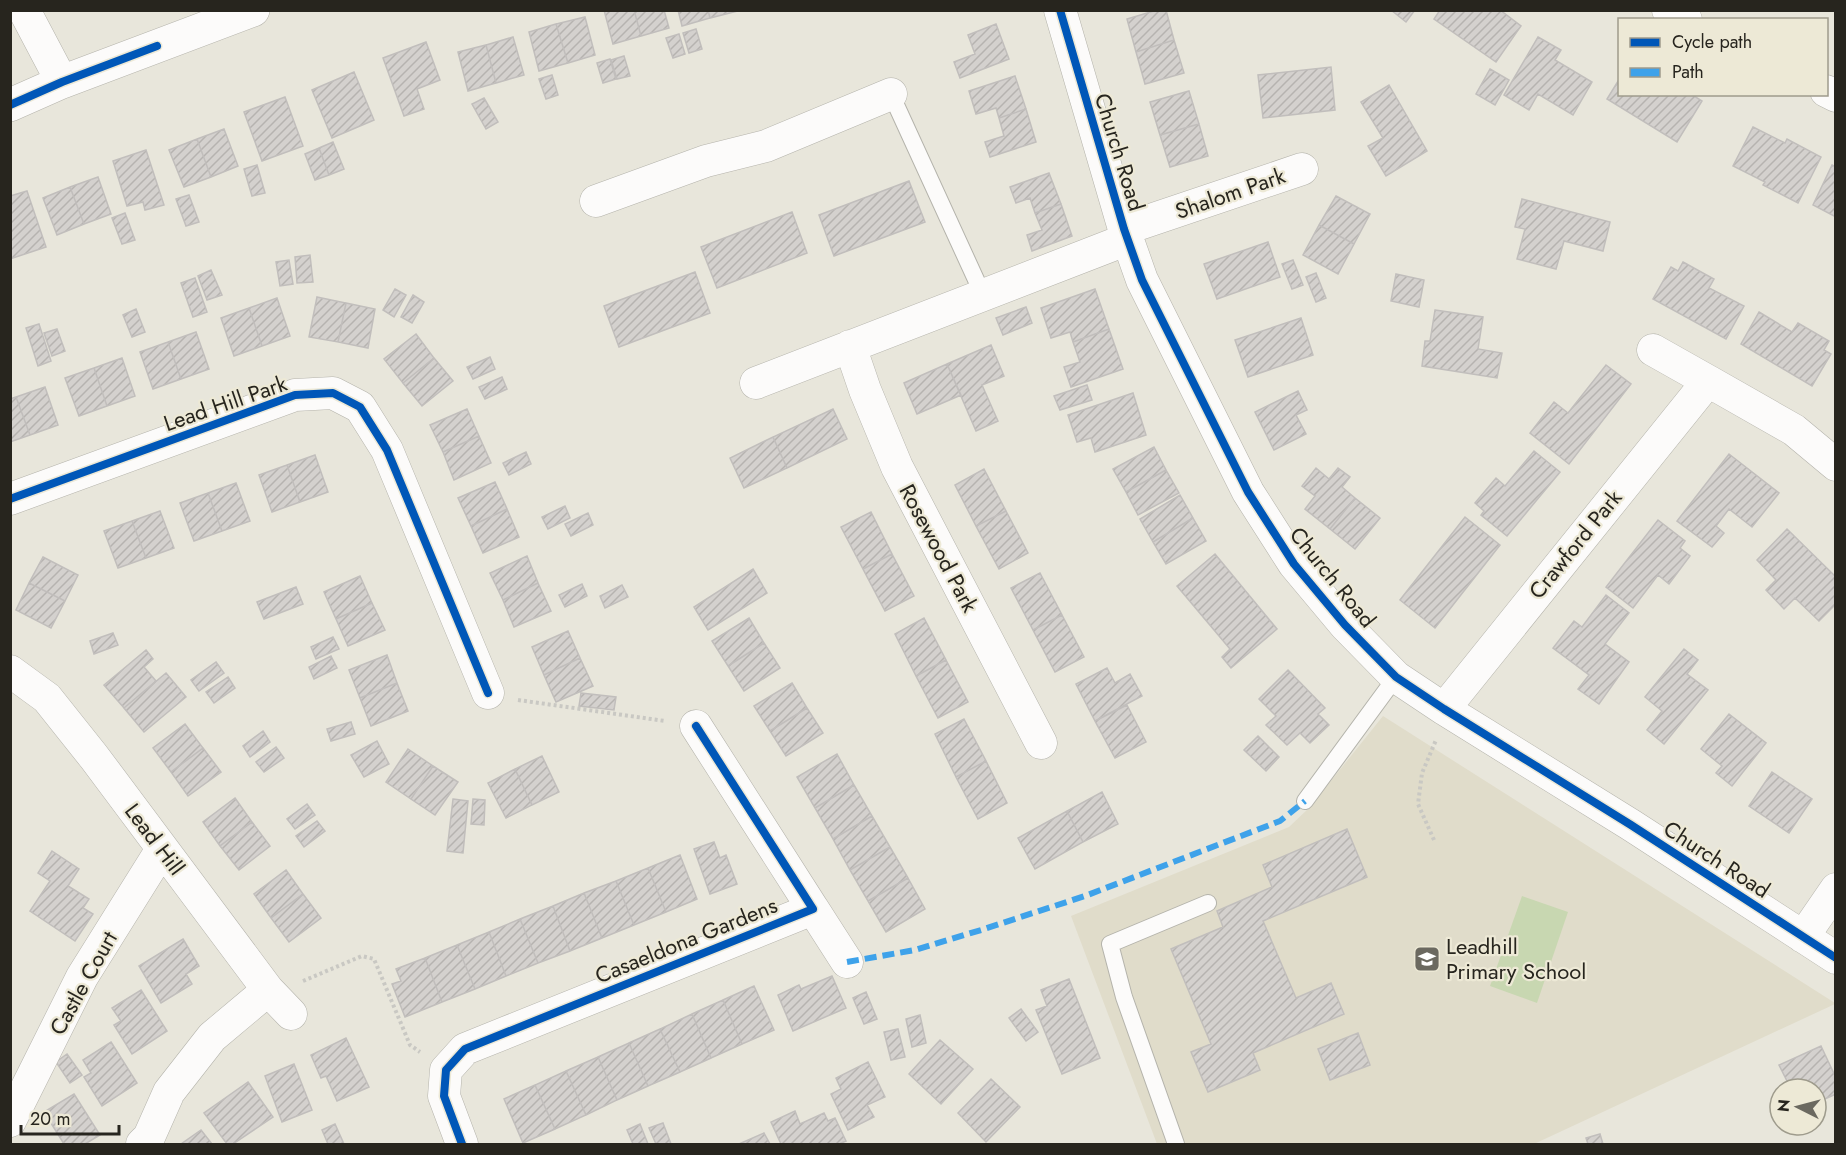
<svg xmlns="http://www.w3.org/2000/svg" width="1846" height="1155" viewBox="0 0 1846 1155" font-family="Jost,sans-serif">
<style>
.built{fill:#e0dcca}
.green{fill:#c8d7b1}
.building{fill:url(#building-hatch);stroke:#c1bebc;stroke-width:1.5}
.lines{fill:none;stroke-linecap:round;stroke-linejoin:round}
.lane-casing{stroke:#b4b3ab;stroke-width:18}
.street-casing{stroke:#b4b3ab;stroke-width:33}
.primary-casing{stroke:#b4b3ab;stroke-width:34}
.path{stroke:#c9c8c3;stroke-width:4;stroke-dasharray:3 3;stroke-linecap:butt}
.lane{stroke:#fcfbfa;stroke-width:16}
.street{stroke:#fcfbfa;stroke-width:32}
.primary{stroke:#fcfbfa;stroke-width:33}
.quiet{stroke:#3ea2ea;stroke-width:6;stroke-dasharray:12 6;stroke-linecap:butt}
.cycleway-casing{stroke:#ede9d6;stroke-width:11}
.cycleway{stroke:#0057b8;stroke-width:8}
.labels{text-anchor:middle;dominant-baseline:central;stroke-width:4.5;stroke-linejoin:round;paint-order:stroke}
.street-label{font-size:22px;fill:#27251e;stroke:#ede9d6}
.poi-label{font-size:22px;fill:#27251e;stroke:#ede9d6;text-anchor:start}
</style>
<defs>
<pattern id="building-hatch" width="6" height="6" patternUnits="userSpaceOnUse" patternTransform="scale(1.5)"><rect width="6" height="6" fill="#d4d1ce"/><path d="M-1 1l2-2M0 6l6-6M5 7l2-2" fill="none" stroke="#b6b3b0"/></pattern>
</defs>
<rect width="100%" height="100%" fill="#e8e6db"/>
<!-- built -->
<path class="built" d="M1383 716 1835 1003V1004L1534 1144H1157L1071 916 1289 827 1310 807Z"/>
<!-- green -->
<path class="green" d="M1522 896 1568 912 1537 1003 1490 986Z"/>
<!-- building -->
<path class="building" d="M604 10H634L641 36 613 44Z
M634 10H664L669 28 641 36Z
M678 10H708L710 18 682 26Z
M708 10H738V11L710 18Z
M1157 10H1166L1174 40 1136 52 1127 19Z
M1391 10H1415L1406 22Z
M1440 10H1500L1521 26 1496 62 1434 19Z
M585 17 595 55 568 63 556 24Z
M556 24 568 63 539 71 529 32Z
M996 24 1009 59 960 78 954 62 975 54 968 35Z
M696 29 702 49 689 53 683 33Z
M679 34 685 54 673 58 666 38Z
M513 37 524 75 496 83 486 45Z
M1538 37 1561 50 1555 60 1592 82 1573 115 1538 94 1529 110 1504 95Z
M1174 40 1184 73 1145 84 1136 52Z
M426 42 440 80 417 89 424 109 404 116 383 58Z
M486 45 496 83 468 91 458 52Z
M624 56 630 76 617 79 611 60Z
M610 59 616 79 603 83 597 63Z
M1331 67 1335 110 1263 118 1258 75Z
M1490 69 1509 80 1495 105 1476 94Z
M354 72 374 120 332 138 312 90Z
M552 75 558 95 546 99 539 79Z
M1015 76 1026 109 999 118 996 108 976 114 969 91Z
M1620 78V94H1691L1702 101 1677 142 1607 99Z
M1389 85 1427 151 1386 176 1368 146 1383 138 1361 102Z
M1189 91 1199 124 1160 135 1150 102Z
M285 97 303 146 262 161 244 112Z
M484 98 498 122 486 129 472 104Z
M1026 109 1036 142 990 157 985 142 1004 136 999 118Z
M1199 124 1208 156 1170 167 1160 135Z
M1753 127 1785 143 1787 139 1821 157 1798 203 1763 185 1765 182 1733 166Z
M224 129 238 166 211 177 197 139Z
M197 139 211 177 184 187 169 150Z
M333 142 344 169 329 175 319 148Z
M319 148 329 175 315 180 305 154Z
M146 150 164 205 145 210 143 202 127 206 113 161Z
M257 165 265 193 252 196 244 169Z
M1832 165 1836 167V217L1813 205Z
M1049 173 1061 204 1035 213 1030 198 1016 203 1010 187Z
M98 177 111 214 84 224 70 187Z
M909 181 925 222 834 256 819 215Z
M70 187 84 224 57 235 43 198Z
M27 191 46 247 10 259V196Z
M189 195 199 222 186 226 176 199Z
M1336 196 1370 214 1354 244 1319 225Z
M1522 199 1610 222 1603 251 1564 241 1556 269 1517 259 1525 229 1515 227Z
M1061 204 1072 236 1032 251 1027 235 1042 230 1035 213Z
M792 212 807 253 717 288 701 247Z
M125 213 135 240 122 244 112 218Z
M1319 225 1354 244 1338 274 1303 255Z
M1268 242 1280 277 1217 299 1204 264Z
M310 255 313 282 297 283 295 257Z
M289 260 293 284 280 286 276 262Z
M1293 260 1303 285 1292 289 1282 264Z
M1683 262 1714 279 1709 288 1744 306 1726 339 1653 299 1671 267 1678 271Z
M211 270 222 295 207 300 198 276Z
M695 272 710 313 619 347 604 306Z
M1316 273 1326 298 1316 302 1306 277Z
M1396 274 1424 280 1419 307 1391 301Z
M195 278 207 312 193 317 181 283Z
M395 289 406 295 394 317 383 310Z
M1095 289 1109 329 1073 342 1070 332 1051 338 1041 308Z
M413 295 424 302 412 323 401 317Z
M317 297 346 303 338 342 309 337Z
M277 298 290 336 262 346 249 308Z
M346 303 375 309 368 348 338 342Z
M1026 307 1032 323 1003 335 996 318Z
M249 308 262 346 234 356 221 318Z
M136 309 145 332 132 337 123 315Z
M1435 310 1483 317 1478 349 1502 353 1497 378 1422 366 1425 341H1430Z
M1759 312 1792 332 1798 323 1829 341 1824 350 1831 354 1812 386 1741 344Z
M1301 318 1313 355 1248 377 1235 340Z
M39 324 51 361 38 366 26 328Z
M57 329 65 351 52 356 44 333Z
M1109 329 1123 369 1071 387 1064 367 1080 362 1073 342Z
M196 332 209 369 181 379 168 342Z
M416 334 434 358 403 383 384 359Z
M168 342 181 379 153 389 140 352Z
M991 345 1004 376 982 385 998 421 976 431 947 364Z
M490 357 495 369 473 379 467 367Z
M122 358 135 396 107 406 94 368Z
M434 358 453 381 422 406 403 383Z
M947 364 961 395 917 414 904 383Z
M1606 365 1631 384 1569 464 1530 433 1554 402 1568 413Z
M94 368 107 406 79 416 65 378Z
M502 377 507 389 485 399 479 387Z
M1087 385 1092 400 1060 410 1054 396Z
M45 387 58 425 30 435 16 397Z
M1298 391 1307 410 1296 415 1306 434 1274 450 1255 412Z
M1133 393 1146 435 1095 452 1091 438 1077 442 1068 415Z
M16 397 30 435 10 442V399Z
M467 409 479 436 443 452 430 425Z
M833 409 847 439 787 468 773 437Z
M479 436 491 463 454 480 443 452Z
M773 437 787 468 744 488 730 458Z
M1154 447 1166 470 1126 492 1113 469Z
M1534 451 1560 472 1507 536 1481 515 1484 511 1475 503 1496 478 1505 486Z
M526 452 531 464 509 475 503 463Z
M1729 454 1779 493 1752 527 1729 509 1716 526 1724 533 1712 547 1677 521Z
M315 455 328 492 300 502 287 465Z
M287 465 300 502 272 512 259 475Z
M1316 468 1329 479 1338 468 1350 477 1342 487 1355 498 1330 529 1305 509 1315 496 1302 486Z
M984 469 1006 511 976 526 955 485Z
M1166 470 1179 493 1138 515 1126 492Z
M495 482 507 509 471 526 458 498Z
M236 483 250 521 222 531 208 493Z
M208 493 222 531 194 541 180 503Z
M1180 495 1193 518 1153 542 1140 519Z
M1355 498 1380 518 1355 549 1330 529Z
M565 506 570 518 548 529 542 517Z
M507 509 519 537 483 553 471 526Z
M160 511 174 548 146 558 132 521Z
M1006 511 1028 553 999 569 976 526Z
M871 512 892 554 863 569 841 527Z
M588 513 593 525 571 536 565 524Z
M1465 517 1500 545 1435 628 1400 600Z
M1193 518 1206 541 1166 564 1153 542Z
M1658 520 1685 541 1680 548 1690 556 1669 584 1658 575 1633 608 1606 587Z
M132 521 146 558 118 568 104 531Z
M1787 529 1836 577V604L1819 621 1795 598 1784 609 1766 590 1776 580 1757 560Z
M892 554 914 596 885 611 863 569Z
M1215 554 1277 629 1231 668 1222 657 1230 649 1177 586Z
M527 556 538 583 503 600 490 573Z
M43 557 78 575 65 601 29 583Z
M753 569 767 593 708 630 694 607Z
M1040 573 1062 615 1033 630 1011 588Z
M360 576 372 603 336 619 324 592Z
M29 583 65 601 51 628 16 610Z
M538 583 551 611 514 627 503 600Z
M582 584 587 596 565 607 559 595Z
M622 585 628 597 605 608 600 596Z
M296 587 303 604 264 619 257 602Z
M1606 595 1629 613 1605 644 1629 662 1599 704 1578 689 1589 675 1553 648 1574 621 1582 627Z
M372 603 385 630 348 646 336 619Z
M1062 615 1084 657 1055 672 1033 630Z
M749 618 764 643 728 666 712 641Z
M924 618 946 660 916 676 895 634Z
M568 631 580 658 544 675 532 647Z
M113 633 118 645 94 654 90 641Z
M333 637 339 649 316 659 311 647Z
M764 643 780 668 744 691 728 666Z
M1684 649 1698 660 1687 674 1708 690 1664 744 1647 730 1662 711 1645 697Z
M146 650 153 659 144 667 156 681 124 708 104 685Z
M387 655 397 683 360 698 349 670Z
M331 656 337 668 314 679 309 667Z
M580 658 593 686 556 702 544 675Z
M946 660 968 702 938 718 916 676Z
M216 662 224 673 199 691 191 680Z
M1107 668 1115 683 1130 674 1142 696 1095 721 1076 684Z
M1288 670 1325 708 1318 714 1329 725 1310 743 1300 733 1287 745 1266 725 1276 716 1259 699Z
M166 673 186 697 144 732 124 708Z
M228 677 235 688 214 703 206 692Z
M397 683 408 711 371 726 360 698Z
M792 683 807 708 770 731 754 706Z
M581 693 616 697 614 710 579 706Z
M1127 705 1146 742 1115 758 1095 721Z
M807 708 823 733 786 756 770 731Z
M1729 714 1766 743 1732 786 1716 773 1722 766 1701 749Z
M964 719 986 761 956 777 935 734Z
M351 722 355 734 331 741 327 729Z
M185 724 203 748 171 772 153 748Z
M263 731 270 742 250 757 243 746Z
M1258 736 1279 757 1266 771 1244 750Z
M377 741 389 764 364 777 351 755Z
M276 747 284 758 264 772 256 762Z
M203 748 221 772 188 796 171 772Z
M408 749 433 766 411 799 386 782Z
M837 754 854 785 815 808 797 777Z
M542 756 559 792 532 805 515 769Z
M986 761 1007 803 978 819 956 777Z
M433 766 458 782 435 815 411 799Z
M515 769 532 805 506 818 488 783Z
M1772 772 1812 799 1789 833 1749 806Z
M854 785 872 816 833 839 815 808Z
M1102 792 1118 824 1083 842 1067 811Z
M235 798 252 822 220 846 203 822Z
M453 799 468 801 463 853 447 851Z
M473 799 485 800 484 825 471 824Z
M307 804 315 815 295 829 287 819Z
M1067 811 1083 842 1035 869 1018 838Z
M872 816 890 847 850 870 833 839Z
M317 821 325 831 304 847 296 836Z
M252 822 270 846 239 870 220 846Z
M1347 829 1367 877 1263 921 1296 998 1331 983 1344 1014 1253 1053 1260 1070 1208 1092 1191 1052 1211 1044 1171 949 1223 927 1217 911 1272 887 1263 865Z
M714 842 720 858 726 855 737 884 710 894 694 849Z
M890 847 908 878 868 901 850 870Z
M52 851 79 869 68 886 89 899 83 908 93 914 75 941 30 911 50 881 38 873Z
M680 855 697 899 666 912 648 868Z
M648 868 666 912 634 925 616 881Z
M286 870 303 894 271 918 254 894Z
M908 878 925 909 886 932 868 901Z
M616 881 634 925 602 938 584 893Z
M584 893 602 938 570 951 553 906Z
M303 894 321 918 289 942 271 918Z
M553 906 570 951 538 963 520 919Z
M520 919 538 963 506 976 489 932Z
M489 932 506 976 475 989 457 945Z
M183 939 199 966 186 974 192 984 161 1003 139 966Z
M457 945 475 989 442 1002 425 958Z
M425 958 442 1002 405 1017 392 984 401 981 396 969Z
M832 976 846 1008 793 1031 778 995 799 985 801 989Z
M1069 979 1100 1058 1062 1074 1036 1010 1047 1006 1041 990Z
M754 986 774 1030 742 1044 723 1000Z
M141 990 167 1031 132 1054 114 1025 121 1021 112 1008Z
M866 992 877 1019 864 1024 853 998Z
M723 1000 742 1044 711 1058 692 1014Z
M1021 1009 1038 1032 1026 1041 1009 1018Z
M692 1014 711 1058 680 1072 660 1029Z
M920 1015 926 1043 912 1047 906 1019Z
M660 1029 680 1072 648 1086 629 1043Z
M898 1029 905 1057 891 1060 884 1032Z
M1358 1033 1370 1065 1330 1080 1318 1049Z
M346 1038 369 1087 337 1101 326 1076 321 1078 311 1055Z
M940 1040 973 1069 941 1104 909 1074Z
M111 1042 137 1083 102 1106 84 1077 91 1073 83 1060Z
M629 1043 648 1086 617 1100 598 1057Z
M1821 1046 1836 1078V1094L1816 1103V1089H1791L1779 1065Z
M67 1054 82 1075 70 1083 56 1062Z
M598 1057 617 1100 586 1115 566 1071Z
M868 1062 885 1097 867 1105 874 1117 848 1130 831 1094 841 1089 836 1078Z
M294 1064 312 1110 282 1122 265 1076Z
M566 1071 586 1115 555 1129 535 1085Z
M991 1079 1020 1107 986 1142 958 1113Z
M248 1082 273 1117 233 1144H227L204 1113Z
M535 1085 555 1129 523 1143 504 1099Z
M74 1094 100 1135 85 1144H64L44 1112Z
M795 1111 800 1124 824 1113 828 1121 835 1118 846 1141 839 1144H781L771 1122Z
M663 1123 671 1144H656L649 1128Z
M335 1124 344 1144H328L322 1130Z
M640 1124 648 1144H633L627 1130Z
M201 1130 212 1144H181Z
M764 1133 770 1144H739Z
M1600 1134 1603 1144H1588L1586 1138Z"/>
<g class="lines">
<defs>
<path id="lane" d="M891 94 983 295
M1305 801 1396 677
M1176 1144 1124 997 1110 944 1208 903"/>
<path id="street" d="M24 10 62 82
M1060 10 1124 229 1142 280 1248 492 1294 564 1345 625 1396 677 1444 709 1631 825 1836 958
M1668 10 1686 20
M1826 91 1836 96
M596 201 706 161 766 146 891 94
M1124 229 1302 169
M850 346 865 390 897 467 1041 743
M1653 350 1708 381
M756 383 1128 239
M10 499 295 395 333 393 360 407 387 450 488 693
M10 671 47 698 94 757 268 990 291 1014
M1444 709 1708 381 1794 430 1836 465
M813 909 847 962
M1803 937 1836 889
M10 1121 82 977 162 849
M142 1144 149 1137 169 1092 212 1037 268 990
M462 1144 444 1096 446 1070 465 1049 813 909 696 726"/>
<path id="primary" d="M10 105 62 82 253 10"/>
</defs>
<!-- lane casing -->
<use href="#lane" class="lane-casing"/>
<!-- street casing -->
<use href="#street" class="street-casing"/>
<!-- primary casing -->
<use href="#primary" class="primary-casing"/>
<!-- path -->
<path class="path" d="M518 700 665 721
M1434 840 1418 804 1422 773 1436 740
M303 981 362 956 374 959 410 1045 420 1052"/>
<!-- lane -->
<use href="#lane" class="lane"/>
<!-- street -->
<use href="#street" class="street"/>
<!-- primary -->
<use href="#primary" class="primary"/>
<!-- quiet -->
<path class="quiet" d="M847 962 915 950 981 930 1085 896 1280 821 1305 801"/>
<defs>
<path id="cycleway" d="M1060 10 1124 229 1142 280 1248 492 1294 564 1345 625 1396 677 1444 709 1631 825 1836 958
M10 105 62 82 157 46
M10 499 295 395 333 393 360 407 387 450 488 693
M462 1144 444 1096 446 1070 465 1049 813 909 696 726"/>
</defs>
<!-- cycleway casing -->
<use href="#cycleway" class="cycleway-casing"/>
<!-- cycleway -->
<use href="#cycleway" class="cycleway"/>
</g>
<!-- icons -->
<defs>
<symbol id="school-square" viewBox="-11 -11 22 22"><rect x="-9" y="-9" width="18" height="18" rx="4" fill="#6b6960" stroke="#ede9d6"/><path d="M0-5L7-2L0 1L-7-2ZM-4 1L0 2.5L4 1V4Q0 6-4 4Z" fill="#fff"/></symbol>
</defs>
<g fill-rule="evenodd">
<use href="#school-square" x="1412" y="944" width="30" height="30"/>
</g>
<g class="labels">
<!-- street labels -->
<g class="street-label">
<text transform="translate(1120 152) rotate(73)">Church Road</text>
<text transform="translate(1230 193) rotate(-19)">Shalom Park</text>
<text transform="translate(225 403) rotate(-19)">Lead Hill Park</text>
<text transform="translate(1575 544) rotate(-51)">Crawford Park</text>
<text transform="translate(939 548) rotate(62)">Rosewood Park</text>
<text transform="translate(1333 577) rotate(51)">Church Road</text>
<text transform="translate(155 839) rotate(53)">Lead Hill</text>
<text transform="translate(1717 859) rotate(33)">Church Road</text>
<text transform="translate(686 940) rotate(-22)">Casaeldona Gardens</text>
<text transform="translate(83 983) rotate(-61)">Castle Court</text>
</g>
<!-- poi labels -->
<g class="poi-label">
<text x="1446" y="946">Leadhill<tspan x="1446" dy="25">Primary School</tspan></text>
</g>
</g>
<!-- border -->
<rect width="1846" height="1155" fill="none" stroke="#27251e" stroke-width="24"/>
<!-- legend -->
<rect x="1618" y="18" width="210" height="78" fill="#ede9d6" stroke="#9e9b8c" stroke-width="1.5"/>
<rect x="1630" y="38" width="30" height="9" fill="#0057b8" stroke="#9e9b8c" stroke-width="1.5"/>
<text x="1672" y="48" font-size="18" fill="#27251e">Cycle path</text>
<rect x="1630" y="68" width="30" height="9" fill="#3ea2ea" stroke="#9e9b8c" stroke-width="1.5"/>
<text x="1672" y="78" font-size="18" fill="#27251e">Path</text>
<!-- north arrow -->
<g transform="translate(1798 1107) rotate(276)"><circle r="28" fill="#ede9d6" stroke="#9e9b8c" stroke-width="1.5"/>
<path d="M0-4.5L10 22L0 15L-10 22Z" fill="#6b6960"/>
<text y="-9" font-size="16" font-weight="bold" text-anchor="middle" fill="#27251e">N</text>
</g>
<!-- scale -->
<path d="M21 1125v9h98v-9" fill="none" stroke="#27251e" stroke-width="3"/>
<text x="30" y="1125" font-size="18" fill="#27251e" stroke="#ede9d6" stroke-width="4.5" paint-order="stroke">20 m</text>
</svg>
